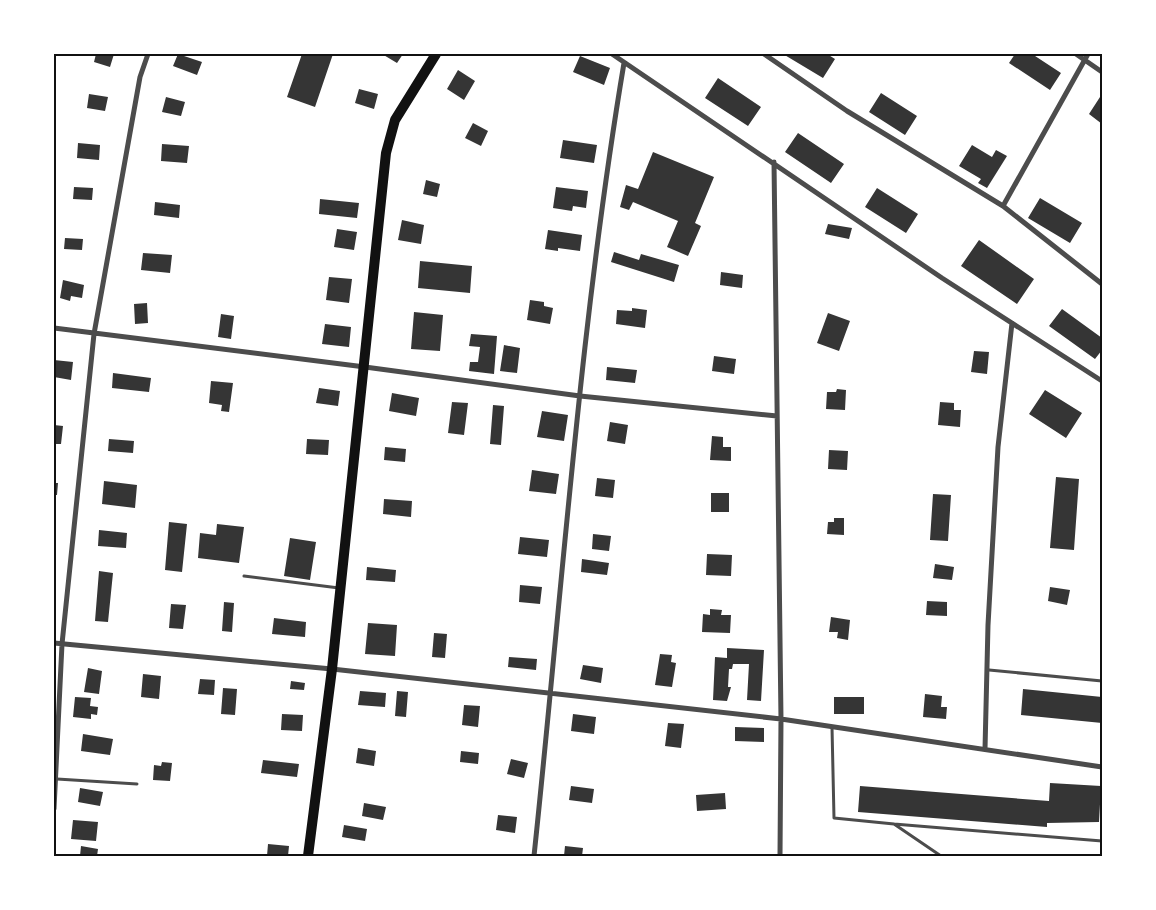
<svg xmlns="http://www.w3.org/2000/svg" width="1156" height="910" viewBox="0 0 1156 910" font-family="Inter,sans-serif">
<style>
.building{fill:#353535}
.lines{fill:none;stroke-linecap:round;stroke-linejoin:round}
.service{stroke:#4c4c4c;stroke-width:3}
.minor{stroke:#4c4c4c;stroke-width:5}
.primary{stroke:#111;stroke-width:10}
.neatline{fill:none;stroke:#111;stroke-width:2}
</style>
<rect width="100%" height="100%" fill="#fff"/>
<!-- building -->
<path class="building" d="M96 54H114L110 67 94 62Z
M178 54 202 62 197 75 173 66Z
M302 54H333L315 107 287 97Z
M382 54H403L397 63Z
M783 54H827L835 59 823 78Z
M1015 54H1032L1061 73 1050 90 1009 63Z
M580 56 610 68 604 85 573 72Z
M458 70 475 81 464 100 447 89Z
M718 78 761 107 748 126 705 98Z
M359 89 378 94 374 109 355 103Z
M881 93 917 116 905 135 869 112Z
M89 94 108 97 105 111 87 108Z
M166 97 185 102 181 116 162 112Z
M1100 97 1102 98V124L1089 114Z
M473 123 488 131 481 146 465 138Z
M798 133 844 164 831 183 785 152Z
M563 140 597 145 594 163 560 158Z
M78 143 100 145 99 160 77 158Z
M162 144 189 146 187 163 161 161Z
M972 145 992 157 996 150 1007 156 987 188 978 183 981 179 959 166Z
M653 152 714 177 695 223 701 226 688 256 667 247 678 221 633 202 629 210 620 207 626 185 638 189Z
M426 180 440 184 437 197 423 194Z
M74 187 93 188 92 200 73 199Z
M556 187 588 191 586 208 573 206 572 211 553 208Z
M877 188 918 214 906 233 865 207Z
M1040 198 1082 223 1070 243 1028 218Z
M320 199 359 203 357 218 319 214Z
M155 202 180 205 179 218 154 215Z
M402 220 424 225 421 244 398 240Z
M828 224 852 228 849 239 825 234Z
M337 229 357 232 354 250 334 247Z
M548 230 582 235 580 251 558 248V251L545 249Z
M65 238 83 239 82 250 64 249Z
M979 240 1034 279 1017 304 961 266Z
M614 252 639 260 641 254 679 265 674 282 611 262Z
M143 253 172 255 170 273 141 270Z
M420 261 472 266 470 293 418 288Z
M721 272 743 275 742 288 720 285Z
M329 277 352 279 349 303 326 300Z
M63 280 84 285 82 298 71 296 70 301 60 298Z
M530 300 544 302V306L553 308 550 324 527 320Z
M147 303 148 323 135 324 134 304Z
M632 308 647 310 645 328 616 324 617 310 632 311Z
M1062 309 1102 338V350L1095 359 1049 326Z
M414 312 443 315 440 351 411 349Z
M828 313 850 321 839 351 817 343Z
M221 314 234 316 231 339 218 337Z
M325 324 351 327 349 347 322 344Z
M471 334 497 336 494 374 469 371 470 362H478L480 347 469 346Z
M504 345 520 348 517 373 500 371Z
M974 351 989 352 987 374 971 372Z
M714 356 736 359 734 374 712 371Z
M54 360 73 362 71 380 54 377Z
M607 367 637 370 635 383 606 380Z
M113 373 151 378 149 392 112 388Z
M211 381 233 383 229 412 221 411 222 405 209 403Z
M319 388 340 391 338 406 316 403Z
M837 389 846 390 845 410 826 409 827 392H836Z
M1045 390 1082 413 1066 438 1029 414Z
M392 393 419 398 416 416 389 411Z
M452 402 468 403 464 435 448 433Z
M940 402 954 403V410H961L960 427 938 425Z
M493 405 504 406 501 445 490 444Z
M542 411 568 415 564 441 537 437Z
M610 422 628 425 625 444 607 441Z
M54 425 63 426 61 444H54Z
M712 436 723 437V447H731V461L710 460Z
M109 439 134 441 133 453 108 451Z
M307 439 329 440 328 455 306 454Z
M385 447 406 449 405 462 384 460Z
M829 450 848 451 847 470 828 469Z
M532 470 559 474 556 494 529 491Z
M1056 477 1079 479 1074 550 1050 548Z
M597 478 615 480 613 498 595 496Z
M104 481 137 485 135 508 102 504Z
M54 483H58L57 495H54Z
M711 493H729V512H711Z
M933 494 951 495 948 541 930 540Z
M384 499 412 501 411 517 383 514Z
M834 518H844V535L827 534 828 522H834Z
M169 522 187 524 182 572 165 570Z
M217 524 244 527 239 563 198 558 200 533 216 535Z
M99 530 127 533 126 548 98 546Z
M593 534 611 536 609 551 592 549Z
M520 537 549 540 547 557 518 554Z
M290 538 316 542 310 580 284 576Z
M707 554 732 555 731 576 706 575Z
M582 559 609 563 607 575 581 572Z
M935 564 954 567 952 580 933 578Z
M367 567 396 570 395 582 366 580Z
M99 571 113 573 108 622 95 621Z
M520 585 542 587 540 604 519 602Z
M1050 587 1070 590 1067 605 1048 601Z
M927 601 947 602V616L926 615Z
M224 602 234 603 232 632 222 631Z
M171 604 186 605 183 629 169 628Z
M710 609 722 610 721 615H731L730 633 702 632 703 614 710 615Z
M831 617 850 620 848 640 837 638 838 632H829Z
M274 618 306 622 305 637 272 634Z
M368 623 397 625 395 656 365 654Z
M434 633 447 634 445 658 432 657Z
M727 648 764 650 761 701 747 700 749 664H733L732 669H729L728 687H731L727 701 713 700 715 657 727 658Z
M660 654 672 655 671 662 676 663 672 687 655 685Z
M509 657 537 659 536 670 508 667Z
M583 665 603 668 601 683 580 679Z
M88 668 102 671 99 694 84 692Z
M143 674 161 676 159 699 141 697Z
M200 679 215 680 214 695 198 694Z
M291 681 305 683 304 690 290 689Z
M223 688 237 689 235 715 221 714Z
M1023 689 1102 697V723L1021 715Z
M360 691 386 693 385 707 358 705Z
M397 691 408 692 406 717 395 716Z
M925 694 942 696 941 707H947L946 719 923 717Z
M75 697 91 698 90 706 98 707 97 715 91 714V719L73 717Z
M834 697H864V714H834Z
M464 705 480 706 478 727 462 725Z
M282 714 303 715 302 731 281 730Z
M573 714 596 717 594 734 571 731Z
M668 723 684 724 681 748 665 746Z
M735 727 764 728V742L735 741Z
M83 734 113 739 110 755 81 751Z
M358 748 376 751 374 766 356 763Z
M461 751 479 753 478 764 460 762Z
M511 759 528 763 524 778 507 774Z
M263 760 299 764 297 777 261 773Z
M162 762 172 763 170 781 153 780 154 765 161 766Z
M1050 783 1101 786 1099 822 1047 823V827L858 812 860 786 1049 801Z
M571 786 594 789 592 803 569 800Z
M80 788 103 792 100 806 78 802Z
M725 793 726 809 697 811 696 795Z
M364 803 386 807 383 820 362 816Z
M498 815 517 817 515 833 496 830Z
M73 820 98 822 96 841 71 839Z
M344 825 367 829 365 841 342 837Z
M268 844 289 846 288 856H267Z
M81 846 98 849 97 856H80Z
M565 846 583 848 582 856H564Z"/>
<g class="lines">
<!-- service -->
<path class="service" d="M244 576 339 588
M989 670 1102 681
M832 727 834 818 894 824 941 856
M57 779 137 784
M894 824 1102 841"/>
<!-- minor -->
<path class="minor" d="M612 54 942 278 1102 381
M764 54 847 111 1003 206 1102 284
M1076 54 1102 72
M774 162 781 719 780 856
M1003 206 1088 54
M54 328 365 367 580 396 777 416
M54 643 332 669 781 719 1102 767
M985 749 988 625 998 447 1012 323
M54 809 62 644 94 334 140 77 148 54
M534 856C562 592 580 325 624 63"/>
<!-- primary -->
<path class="primary" d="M308 856 332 669 386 153 395 120 436 54"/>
</g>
<!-- border -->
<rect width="1156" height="910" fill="none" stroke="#ffffff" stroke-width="110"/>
<rect x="55" y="55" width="1046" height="800" class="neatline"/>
</svg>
